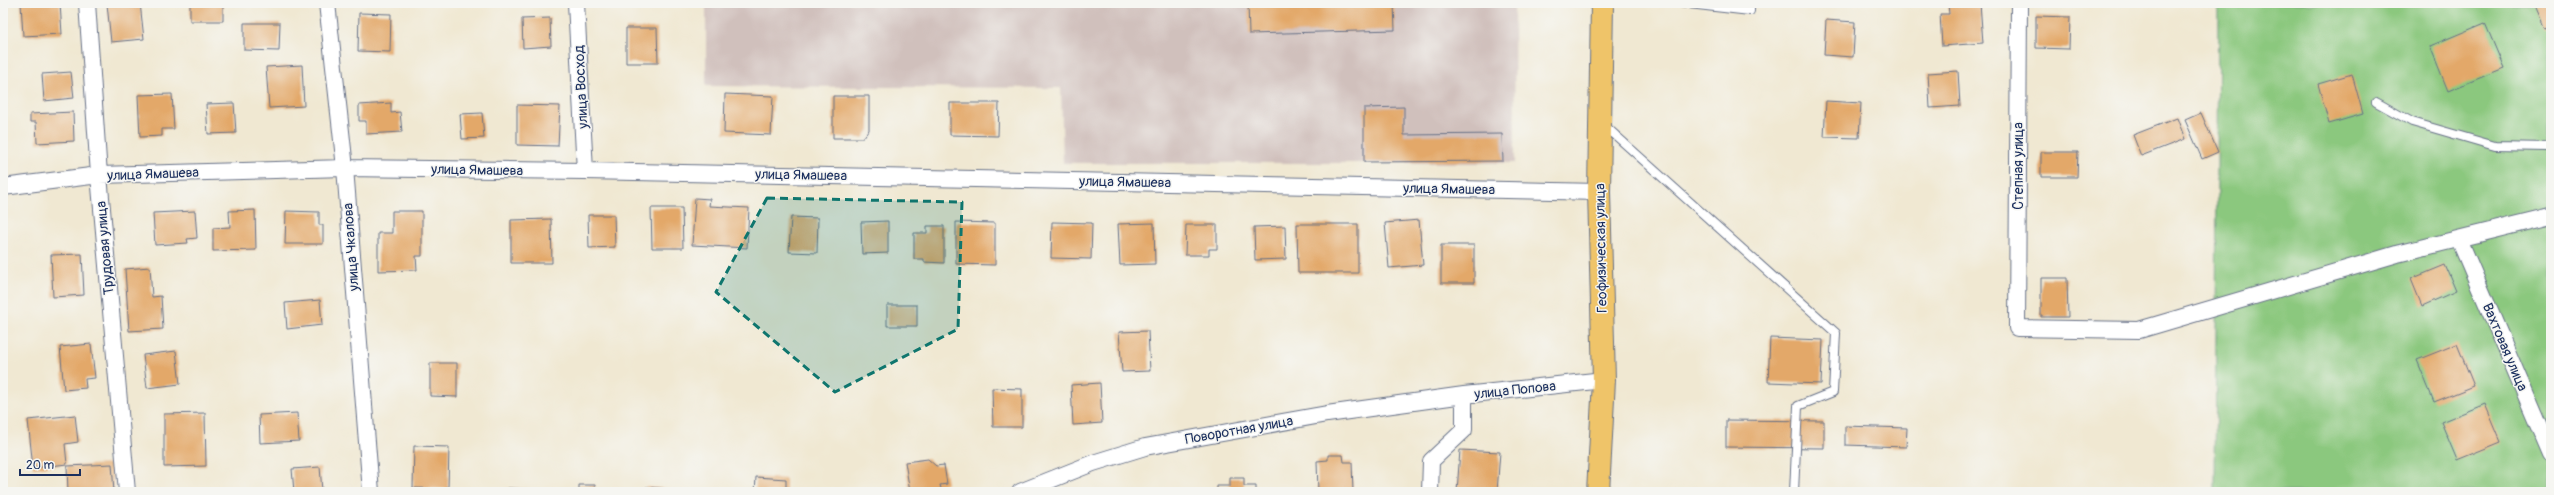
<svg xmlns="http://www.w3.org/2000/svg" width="2554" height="495" viewBox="0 0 2554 495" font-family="Pangolin,sans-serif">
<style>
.industrial{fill:#d0c0bc}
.green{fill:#8bc87e;stroke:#537c6e}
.building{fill:#e3a869}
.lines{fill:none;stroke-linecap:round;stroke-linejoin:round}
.service-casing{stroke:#667087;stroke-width:10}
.minor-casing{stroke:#667087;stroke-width:18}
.primary-casing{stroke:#667087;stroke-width:24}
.service{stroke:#fff;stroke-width:8}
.minor{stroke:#fff;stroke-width:16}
.primary{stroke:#efc469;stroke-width:22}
.marked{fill:#0f766e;fill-opacity:0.2;stroke:#0f766e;stroke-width:3;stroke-dasharray:8 5;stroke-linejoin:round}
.labels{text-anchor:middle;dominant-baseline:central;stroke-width:3;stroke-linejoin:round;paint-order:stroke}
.street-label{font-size:14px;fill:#1b2f5e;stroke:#f6f6f2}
</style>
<rect width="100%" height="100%" fill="#f6f6f2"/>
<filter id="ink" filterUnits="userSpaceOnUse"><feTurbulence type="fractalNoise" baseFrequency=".025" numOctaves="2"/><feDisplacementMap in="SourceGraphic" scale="8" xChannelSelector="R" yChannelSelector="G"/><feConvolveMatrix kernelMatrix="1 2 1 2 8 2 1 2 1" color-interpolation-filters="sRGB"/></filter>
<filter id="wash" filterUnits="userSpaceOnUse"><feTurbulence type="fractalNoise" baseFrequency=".012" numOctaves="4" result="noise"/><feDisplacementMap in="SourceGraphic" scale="16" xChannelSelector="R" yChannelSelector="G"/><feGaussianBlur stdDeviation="0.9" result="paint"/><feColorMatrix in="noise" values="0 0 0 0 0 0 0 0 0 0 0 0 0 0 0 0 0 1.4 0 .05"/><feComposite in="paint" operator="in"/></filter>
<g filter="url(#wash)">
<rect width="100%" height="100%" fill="#f0e8d2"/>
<!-- industrial -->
<path class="industrial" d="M706 3H1514L1515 163H1063L1061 88 706 86Z"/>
<!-- green -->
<path class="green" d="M2218 3H2551V492H2215Z"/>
<g id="blocks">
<!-- building -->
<path class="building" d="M21 3H60L62 34 23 36Z
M140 3 144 39 111 42 107 4Z
M190 3H223V21H190Z
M1248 3H1394L1395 30 1249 34Z
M1965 3H1980L1983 43 1942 46 1940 14H1949L1948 4Z
M2534 3H2551V27L2545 29Z
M359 13 391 14 390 52 358 51Z
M2036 16 2070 17 2069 49 2036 48Z
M550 18 551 46 523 48 522 19Z
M1826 20 1855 22 1853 57 1824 55Z
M244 23H280L279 51 244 50Z
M2485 23 2504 68 2448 91 2430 46Z
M626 28H657L658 63H626Z
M302 65 304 106 269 108 266 67Z
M1958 71 1960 106 1930 108 1928 73Z
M71 72 74 98 44 101 42 74Z
M2352 74 2363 114 2329 124 2318 84Z
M172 94 174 129H162V136L140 137 138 95Z
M725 94 773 96 771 135 724 133Z
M833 96H869V130L863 138H833Z
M1826 101 1861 103 1859 138 1824 137Z
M234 103 236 133 208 134 206 104Z
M391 103V113L400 112 402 132 366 134V121H359V105Z
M950 103H999L998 136 950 135Z
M517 105 560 106 558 146 517 145Z
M1404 107V135L1502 134 1503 161 1364 162V108Z
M73 112 74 141 37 143 36 122H30V114Z
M482 113 484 138 462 139 460 114Z
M2201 113 2218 152 2202 159 2185 120Z
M2177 118 2185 139 2141 156 2133 135Z
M2041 152H2078L2077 177H2041Z
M695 198 710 199 709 206 749 208 747 248 692 245Z
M651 208H682L683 248H652Z
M255 210 256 250 213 251V228L230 227 229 211Z
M195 211 197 238 187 239 188 243 155 245 153 213Z
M286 211 319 212V225H323V244H285Z
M392 211H422V256H416L417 270 378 271V233H392Z
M588 215H614L615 247 589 248Z
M791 217 818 218 817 253 789 252Z
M551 219 552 263H511V220Z
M1419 220 1423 265 1389 268 1385 223Z
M888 221V253L862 254 861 222Z
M956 222 995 223V265L956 264Z
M1052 222 1092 223 1091 259 1051 258Z
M1154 223 1155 264 1120 265 1118 224Z
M1297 224H1358V273H1298Z
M1186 225H1217V249H1209V255H1185Z
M927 226H944V263L924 262V259H914V233H927Z
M1285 226 1286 259 1255 260 1254 227Z
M1441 245H1474V283H1441Z
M82 254 84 295 53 297 51 255Z
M2445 265 2456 291 2422 306 2411 279Z
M150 267 152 297 161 296 163 329 129 331 125 269Z
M2041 278H2067L2068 317H2041Z
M320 300 322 325 287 329 285 303Z
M887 305H917V326H887Z
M1148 331 1150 371 1122 372 1119 332Z
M1770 338 1823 340 1821 384 1768 382Z
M91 344 95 378 85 379 86 388 64 390 60 347Z
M2457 344 2474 386 2434 402 2417 360Z
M176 351 180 384 147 388 143 355Z
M430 363H457V397L430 396Z
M1100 383 1102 423 1073 425 1071 385Z
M992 388 1022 389V427H993Z
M2485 404 2501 442 2457 460 2441 422Z
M205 413 206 466 164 467V414Z
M297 413 299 441 260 443 259 415Z
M75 415 78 442 65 444 67 464 33 468 28 420Z
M1726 420 1824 421V448L1726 447Z
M1845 426 1907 428 1906 447 1845 445Z
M414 446 449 447 448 489 413 488Z
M1460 450 1500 452 1497 492H1457Z
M1328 455H1343L1344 462H1352L1353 492H1318L1317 461 1328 460Z
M928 459 936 466 944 465 947 484 940 485 942 492H910L905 462Z
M112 464 114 492H68L67 466Z
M320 467 322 491 294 492 292 469Z
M756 477 786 479V492H755Z
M1230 478H1244V486H1256V492H1217V486H1230Z
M579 485H595V492H579Z
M646 487 670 489V492H646Z
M508 488 532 489V492H508Z"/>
</g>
</g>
<g filter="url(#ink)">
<use href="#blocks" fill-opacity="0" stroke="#667087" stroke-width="1"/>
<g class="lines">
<defs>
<path id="service" d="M1680 3 1750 11V3
M2376 102 2412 122 2495 146 2551 147
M1604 125 1836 333 1833 392 1798 406 1794 492"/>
<path id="minor" d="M87 3 99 175 127 492
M327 3 345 168 371 492
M576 3 585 171
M2019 3 2017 328 2139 330 2397 254 2551 216
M3 187 99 175 345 168 585 171 1599 192
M2459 239 2551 454
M1020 492 1093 463 1145 447 1327 414 1464 395
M1430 492 1431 461 1464 430V395L1604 380"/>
<path id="primary" d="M1598 492 1604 380 1599 192 1602 3"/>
</defs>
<!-- service casing -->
<use href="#service" class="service-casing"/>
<!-- minor casing -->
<use href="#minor" class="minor-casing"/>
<!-- primary casing -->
<use href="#primary" class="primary-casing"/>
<!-- service -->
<use href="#service" class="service"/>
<!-- minor -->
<use href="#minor" class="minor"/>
<!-- primary -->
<use href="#primary" class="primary"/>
</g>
</g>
<!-- marked area -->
<path class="marked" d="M767 198 962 202 958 329 835 392 716 292Z"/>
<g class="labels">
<!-- street labels -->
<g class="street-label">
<text transform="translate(581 87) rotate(-93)">улица Восход</text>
<text transform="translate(2018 166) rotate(-90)">Степная улица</text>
<text transform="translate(477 170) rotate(1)">улица Ямашева</text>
<text transform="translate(153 174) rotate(-2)">улица Ямашева</text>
<text transform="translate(801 175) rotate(1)">улица Ямашева</text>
<text transform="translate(1125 182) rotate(1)">улица Ямашева</text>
<text transform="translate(1449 189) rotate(1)">улица Ямашева</text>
<text transform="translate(351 247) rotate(-94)">улица Чкалова</text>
<text transform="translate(105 248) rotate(-95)">Трудовая улица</text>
<text transform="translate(1601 248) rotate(-91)">Геофизическая улица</text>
<text transform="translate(2505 347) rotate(67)">Вахтовая улица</text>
<text transform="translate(1515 390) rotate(-6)">улица Попова</text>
<text transform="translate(1239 430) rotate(-10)">Поворотная улица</text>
</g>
</g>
<!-- margin -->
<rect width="2554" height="495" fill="none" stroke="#f6f6f2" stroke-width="16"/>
<!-- scale -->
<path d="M20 469v6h60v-6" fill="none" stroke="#1b2f5e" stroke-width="2"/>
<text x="26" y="469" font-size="12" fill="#1b2f5e" stroke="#f6f6f2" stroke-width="3" paint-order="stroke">20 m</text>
</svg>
